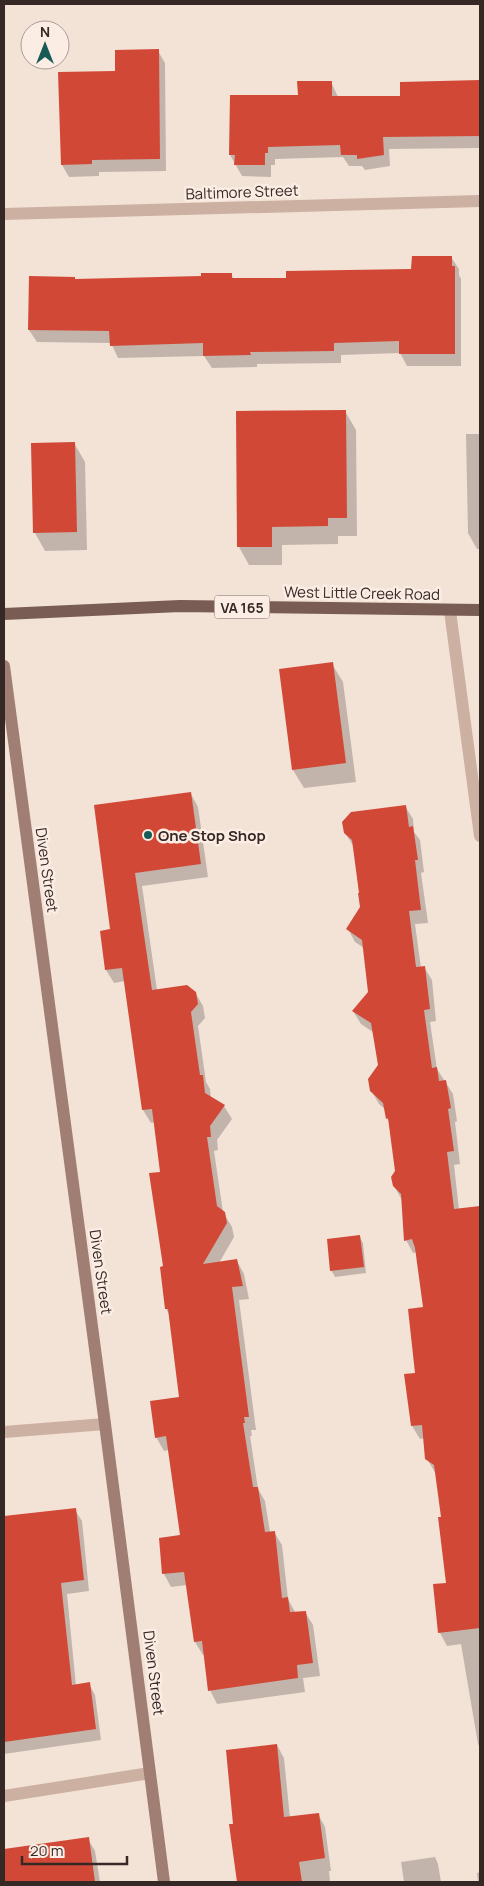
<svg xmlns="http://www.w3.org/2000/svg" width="484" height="1886" viewBox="0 0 484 1886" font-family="Manrope,sans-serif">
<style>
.shadow{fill:#0003}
.building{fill:#d24836}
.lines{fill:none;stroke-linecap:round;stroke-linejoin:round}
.street{stroke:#ccb0a2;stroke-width:12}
.secondary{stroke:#a07e73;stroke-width:12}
.primary{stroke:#795c54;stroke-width:12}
.poi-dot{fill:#175b57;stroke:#fbede3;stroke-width:2}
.labels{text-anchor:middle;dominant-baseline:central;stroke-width:5;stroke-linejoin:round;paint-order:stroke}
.shield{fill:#fbede3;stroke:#71635e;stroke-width:1}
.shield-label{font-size:14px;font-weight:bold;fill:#362825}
.street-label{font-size:15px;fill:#362825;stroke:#fbede3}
.poi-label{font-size:15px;font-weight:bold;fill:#362825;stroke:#fbede3;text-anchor:start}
</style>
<rect width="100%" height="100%" fill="#f3e2d6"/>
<!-- shadow -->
<path class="shadow" d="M158 51 165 63 166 171 99 172V176L69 177 62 165 117 72Z
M331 82 338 97H401V83L480 82V148L389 149 390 166 365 170 362 166H349L343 157 275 159V165H271V177L242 176 230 155 299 96Z
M451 257 459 269V275L461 279V366H407L400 353 341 355V363L257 364V367L212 368 204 356 118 358 111 343 37 342 29 330 74 278 76 280 202 277 231 274 234 280H287L412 270Z
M345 411 356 430 357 536H338V544L282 545V565H249L239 547Z
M466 434H480V549H477L468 533Z
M74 443 85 462 87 550 45 551 35 533Z
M332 664 343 682 356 782 304 788 293 770 280 670Z
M191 794 198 807 208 877 142 886 157 990 195 992 203 1006 205 1018 198 1026 206 1082 210 1089 211 1098 224 1106 232 1119 217 1140 218 1150 214 1151 223 1212 232 1227 234 1237 219 1263 237 1261 244 1274 249 1299 239 1300 256 1430H251L252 1436H250L258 1489 265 1501 270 1532H274L282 1545 288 1599 295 1612H305L313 1625 320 1676 303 1678 305 1692 217 1704 210 1690 205 1655H203L195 1642 187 1585 171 1587 164 1574 182 1536 169 1450 164 1451 156 1437 181 1398 169 1314 166 1309 161 1173 155 1122 151 1123 143 1110 125 981 114 983 106 970 112 930 96 806Z
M405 806 413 819 414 832 420 840 424 872 421 873 428 923 415 924 421 968 424 967 432 980 436 1021 430 1022 437 1069 453 1094 457 1121 455 1122 460 1164 454 1165 459 1210 480 1207V1748L478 1744 461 1644 447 1646 440 1633 434 1586 447 1584 442 1518 436 1474 427 1459 425 1438 420 1439 412 1426 425 1308 417 1252 413 1253 406 1240 402 1200 394 1186 396 1172 390 1124 387 1118 386 1110 379 1104 371 1090 379 1066 373 1032 361 1024 353 1011 369 993 364 948 355 942 348 929 361 907 354 847 345 833Z
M359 1236 363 1243 366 1273 335 1277 331 1270Z
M75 1510 82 1521 89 1591 67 1594 76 1686 89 1684 95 1695 101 1740 4 1754V1687H6L4 1670V1517Z
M277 1745 284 1758 290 1818 318 1814 325 1827 331 1871H329L330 1882H238L230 1826 234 1825Z
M88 1839 95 1851 100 1882H4V1851Z
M435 1857 438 1864 441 1882H404L401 1862Z
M480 1872V1882H478L477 1873Z"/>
<!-- building -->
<path class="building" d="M159 49 160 159 92 160V164L61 165 58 72 115 71V50Z
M480 80V136L383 137 384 155 357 159V155H341L340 145 268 147V153H265V165H234L235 155H229L230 95H298L297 81H332V96H400V82Z
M412 256H452V266H455V354H399V341L334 343V351L250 352 251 355 203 356V343L110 346 109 331 28 330 29 276 75 277V279L201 276V273H232V278H286V271L411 269Z
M346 410 347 518H328V526L272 527V547H237L236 411Z
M75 442 77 532 33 533 31 443Z
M333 662 346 763 292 770 279 669Z
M191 792 201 864 135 873 152 990 187 985 196 992 198 1004 191 1012 200 1075H203L205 1093 225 1105 210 1126 211 1137H207L217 1206 225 1212 227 1223 203 1264 237 1259 243 1286 232 1287 249 1417H244L245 1423H243L253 1487H258L265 1532 275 1531 282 1598 288 1597 290 1612 306 1611 313 1663 297 1665 298 1678 208 1691 202 1641 194 1642 184 1572 162 1574 159 1538 180 1535 166 1436 155 1438 150 1401 179 1397 168 1309H165L160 1267 163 1266 149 1173 160 1172 152 1109 142 1110 122 968 105 970 100 931 110 929 94 805Z
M406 805 409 827 413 826 418 860H415L421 910 409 911 416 967 425 966 430 1009 424 1010 432 1068 437 1067 439 1081 446 1080 451 1108 448 1109 454 1151 447 1152 454 1209 480 1206V1628L438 1633 433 1584 446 1583 438 1517H441L434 1465 425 1459 422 1425 411 1426 404 1374 415 1373 408 1309 423 1307 415 1248 412 1239 404 1241 401 1194 393 1186 391 1177 395 1171 388 1118 386 1119 383 1103 370 1091 368 1079 378 1065 371 1023 352 1011 368 992 362 940 346 929 360 907 358 893H359L352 840 344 833 342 822 351 812Z
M360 1235 364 1267 330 1271 327 1239Z
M76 1508 84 1580 61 1583 72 1685 90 1682 96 1729 4 1742V1516Z
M277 1744 284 1817 319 1813 325 1858 299 1862 302 1882H237L229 1824H233L226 1750Z
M89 1837 95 1882H4V1849Z"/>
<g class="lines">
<!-- street -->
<path class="street" d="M4 214 480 201
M450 611 480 836
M4 1432 105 1424
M4 1796 150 1773"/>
<!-- secondary -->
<path class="secondary" d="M4 666 105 1424 164 1882"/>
<!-- primary -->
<path class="primary" d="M4 614 180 606 480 610"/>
</g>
<!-- markers -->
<circle class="poi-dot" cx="148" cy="835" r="5"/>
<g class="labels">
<!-- shield labels -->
<rect class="shield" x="214.5" y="595.5" width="55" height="23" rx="4"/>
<g class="shield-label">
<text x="242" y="607">VA 165</text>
</g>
<!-- street labels -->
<g class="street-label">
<text transform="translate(242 192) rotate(-2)">Baltimore Street</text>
<text transform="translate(362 593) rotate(1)">West Little Creek Road</text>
<text transform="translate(47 870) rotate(82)">Diven Street</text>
<text transform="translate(101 1272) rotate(82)">Diven Street</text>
<text transform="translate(154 1673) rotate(83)">Diven Street</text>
</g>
<!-- poi labels -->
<g class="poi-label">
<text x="158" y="835">One Stop Shop</text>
</g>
</g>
<!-- border -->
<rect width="484" height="1886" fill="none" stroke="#362825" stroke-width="10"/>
<!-- north arrow -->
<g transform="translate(45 45)"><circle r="24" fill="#fbede3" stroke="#ac9e97"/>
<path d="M0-4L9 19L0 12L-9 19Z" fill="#175b57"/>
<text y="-8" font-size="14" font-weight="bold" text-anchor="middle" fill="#362825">N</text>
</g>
<!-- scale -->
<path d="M22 1856v8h105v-8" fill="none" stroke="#362825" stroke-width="2.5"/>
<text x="30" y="1856" font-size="15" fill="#362825" stroke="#fbede3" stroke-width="4" paint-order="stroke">20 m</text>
</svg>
